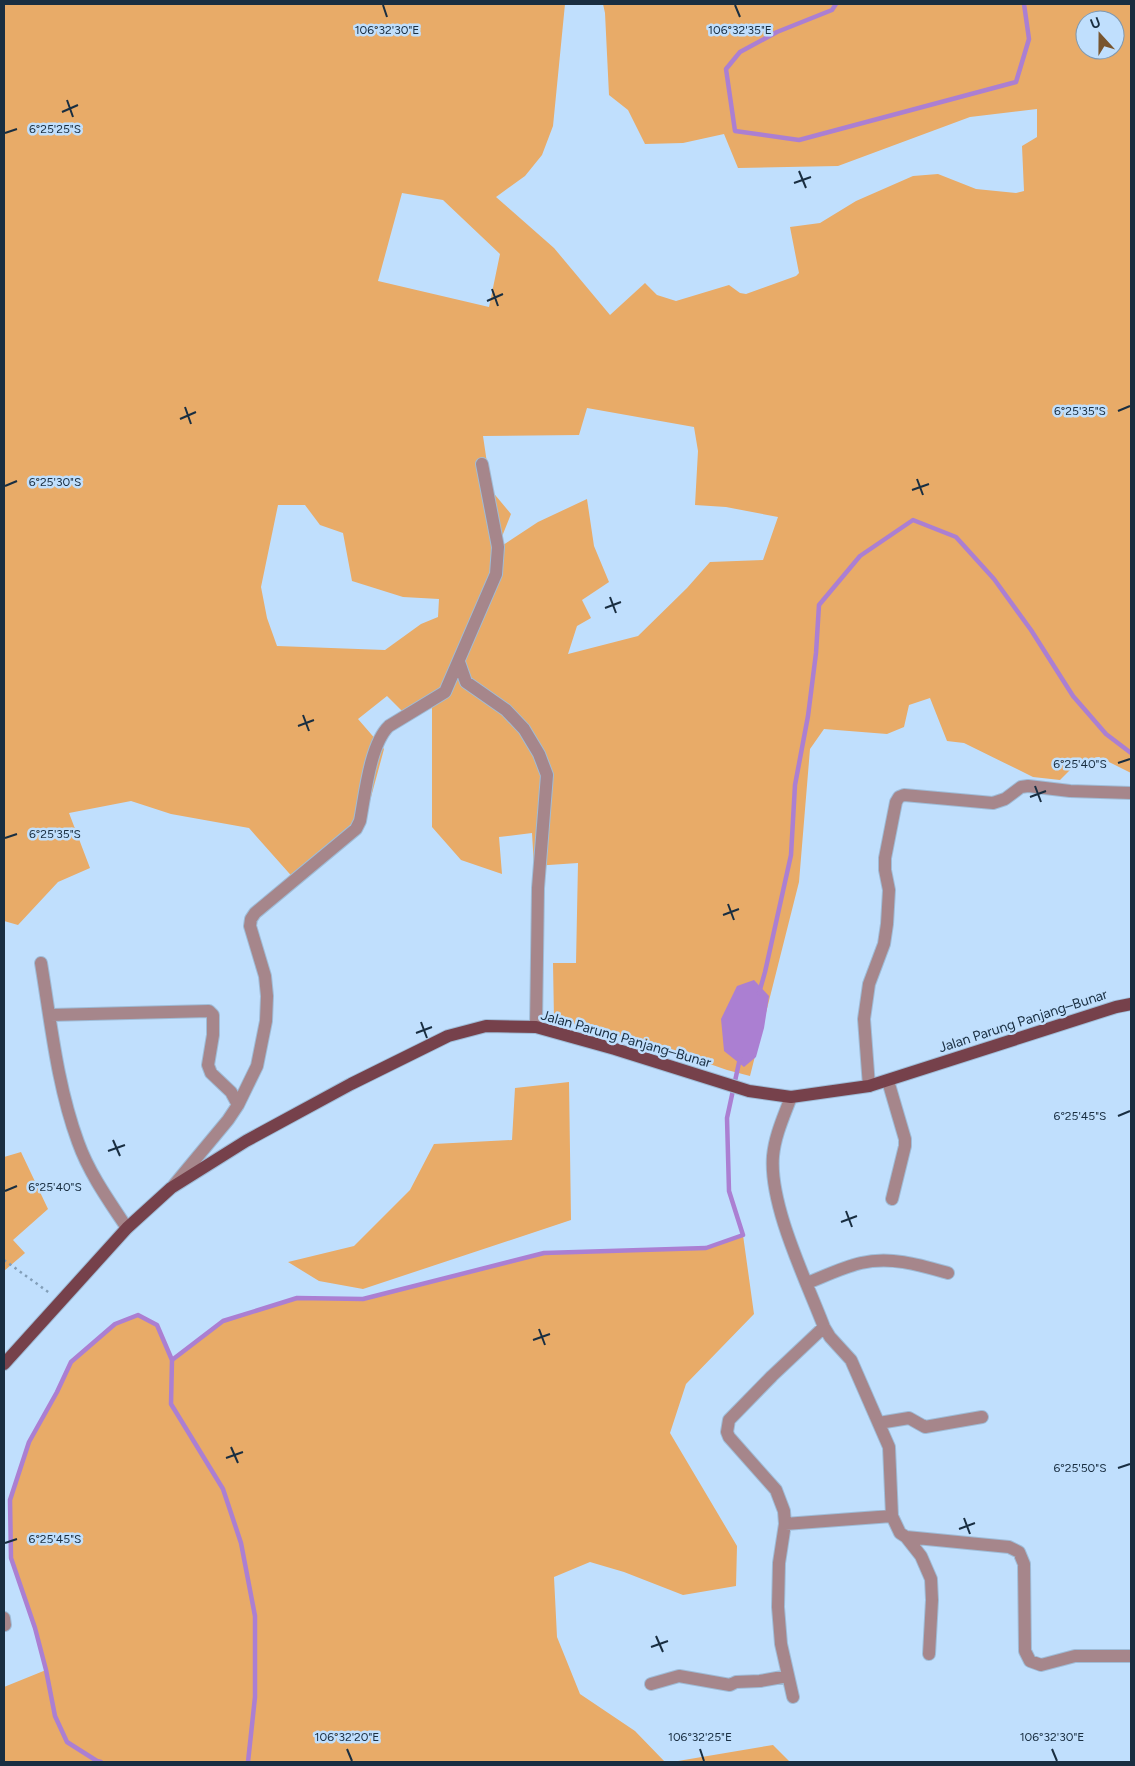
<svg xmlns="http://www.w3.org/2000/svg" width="1135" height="1766" viewBox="0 0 1135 1766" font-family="Figtree,sans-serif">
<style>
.green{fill:#e8ab68;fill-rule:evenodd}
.water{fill:#ab7fd2}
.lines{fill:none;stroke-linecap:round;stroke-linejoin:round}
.stream{stroke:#ab7fd2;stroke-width:4.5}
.minor-casing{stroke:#9fbcd7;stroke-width:14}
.major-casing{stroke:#9fbcd7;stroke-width:14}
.path{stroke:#839fb9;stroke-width:2.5;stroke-dasharray:2.5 4;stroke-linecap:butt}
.minor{stroke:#a6868b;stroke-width:12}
.major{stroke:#76414b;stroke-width:12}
.ticks{fill:none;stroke:#192e41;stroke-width:2}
.labels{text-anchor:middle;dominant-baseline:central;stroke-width:5;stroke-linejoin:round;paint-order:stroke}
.street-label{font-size:14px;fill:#192e41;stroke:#c0dffd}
.ticks-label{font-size:12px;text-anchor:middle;fill:#192e41;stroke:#c0dffd;stroke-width:5;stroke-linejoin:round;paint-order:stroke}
</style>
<rect width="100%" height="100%" fill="#c0dffd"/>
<!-- green -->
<path class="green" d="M4 4H565L553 126 542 155 525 176 496 197 554 248 610 315 645 283 657 295 676 301 729 285 740 293 746 294 796 276 799 273 790 227 820 223 856 201 913 176 938 174 976 189 1016 193 1024 191 1022 146 1037 137V109L970 117 838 166 738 168 724 134 683 143 645 144 628 110 609 95 605 13 603 4H1131V773L1099 757 1079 761 1060 780 1033 777 964 743 947 741 930 698 909 705 904 727 887 734 824 729 810 749 799 882 750 1076 727 1070 664 1048 554 1019 553 963H576L578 863 534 866 532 833 499 837 502 874 461 860 432 827V705L409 718 387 696 358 719 384 749 364 823 296 881 249 828 171 814 131 801 69 813 90 868 58 882 18 925 4 921ZM1085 20H1115V50H1085ZM402 193 443 200 500 254 489 307 378 281ZM587 408 694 427 698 451 695 505 726 507 778 517 763 560 710 562 687 588 638 636 568 654 577 626 591 618 582 600 609 582 594 546 587 499 538 522 497 549 511 514 491 490 483 436 579 435ZM278 505H305L320 525 343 533 352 581 403 597 439 599 438 617 421 624 385 650 277 646 267 618 261 587Z
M569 1082 571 1220 363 1289 319 1281 288 1262 354 1246 410 1190 434 1144 512 1140 515 1088Z
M21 1152 48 1209 13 1240 25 1253 4 1271V1157Z
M743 1235 754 1314 686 1384 670 1433 737 1546 736 1586 683 1595 624 1572 590 1562 554 1577 557 1637 580 1694 635 1731 665 1762H4V1687L46 1670 35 1628 11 1558 10 1500 29 1442 57 1392 71 1362 115 1324 138 1315 157 1325 173 1360 223 1321 297 1298 363 1299 544 1253 706 1248Z
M773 1745 790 1762H672Z"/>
<!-- water -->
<path class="water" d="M754 980 769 996 764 1028 756 1057 744 1067 724 1051 721 1019 737 986Z"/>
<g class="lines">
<!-- stream -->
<path class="stream" d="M836 4 832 10 777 32 740 52 726 69 735 131 799 140 1016 82 1029 39 1024 4
M759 993 765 972 791 855 795 785 808 716 816 653 819 605 860 556 913 520 956 537 994 579 1031 630 1073 696 1106 734 1131 753
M172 1360 223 1321 297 1298 363 1299 544 1253 706 1248 743 1235 729 1191 727 1118 740 1058
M101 1762 97 1761 67 1742 55 1716 46 1670 35 1628 11 1558 10 1500 29 1442 57 1392 71 1362 115 1324 138 1315 157 1325 172 1360 171 1404 223 1489 241 1543 255 1616V1697L248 1762"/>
<defs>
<path id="minor" d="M459 662 466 682 506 710 524 729 539 754 547 775 538 888 536 1027
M41 963C51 1023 57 1085 78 1142 89 1173 109 1201 127 1228
M50 1015 209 1011 213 1015V1035L208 1065 211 1073 231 1092 238 1105
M888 1081 905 1139V1146L892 1199
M869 1086 864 1019 869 984 884 944 887 924 889 890 885 870V858L896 802 899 797 904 795 993 803 1005 799 1021 787 1028 786 1070 791 1131 793
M791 1097C784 1116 775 1135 773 1156 769 1205 806 1280 824 1327L830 1337 851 1360 889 1447 892 1516 900 1533 906 1537 921 1556 931 1579 932 1600 929 1654
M174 1185 228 1120 238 1105 257 1066 266 1021 267 996 265 976 250 926 251 919 255 913 356 829 360 821C365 795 370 744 389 726L445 692 496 574 498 547 482 464
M807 1283C825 1276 843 1267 861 1263 891 1256 920 1265 948 1273
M879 1423 909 1418 925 1427 982 1417
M785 1524 892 1516
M906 1537 1009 1547 1019 1552 1024 1564 1025 1651 1030 1661 1041 1665 1075 1656H1131
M4 1618 5 1625
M651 1684 679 1676 730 1685 736 1682 760 1681 788 1676
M793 1697 781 1644 778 1607 779 1563 785 1524 784 1511 776 1490 729 1437 727 1432 729 1420 772 1376 824 1327"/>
<path id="major" d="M4 1364 127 1228 171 1188 246 1141 351 1084 448 1036 486 1026 536 1027 615 1049 749 1091 791 1097 869 1086 1116 1007 1131 1004"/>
</defs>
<!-- minor casing -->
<use href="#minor" class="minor-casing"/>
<!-- major casing -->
<use href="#major" class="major-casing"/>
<!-- path -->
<path class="path" d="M4 1260 51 1294"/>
<!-- minor -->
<use href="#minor" class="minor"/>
<!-- major -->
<use href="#major" class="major"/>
</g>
<!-- ticks -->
<path class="ticks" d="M383 5 387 17M735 5 740 17M67 100 73 117M62 112 78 105M5 133 17 129M799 171 806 188M794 183 811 177M492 289 498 306M487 301 503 294M185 407 191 424M1118 411 1130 406M180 419 196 412M917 479 923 495M5 486 17 481M912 490 929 484M610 597 616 613M605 608 621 602M303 715 309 731M298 726 314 720M1118 763 1130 759M1035 786 1041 802M1030 797 1046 791M5 838 17 834M728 904 734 920M723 915 739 909M421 1022 427 1038M416 1033 432 1027M1118 1116 1130 1111M113 1140 120 1156M108 1151 125 1145M5 1191 17 1186M846 1211 852 1227M841 1222 857 1216M539 1329 545 1345M533 1340 550 1334M231 1447 238 1463M226 1458 243 1452M1118 1468 1130 1464M964 1518 970 1534M959 1529 975 1523M5 1543 17 1539M656 1636 663 1652M651 1647 668 1641M347 1749 352 1761M700 1749 704 1761M1052 1749 1057 1761"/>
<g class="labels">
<!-- street labels -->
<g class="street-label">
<text transform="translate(1023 1021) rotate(-18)">Jalan Parung Panjang–Bunar</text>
<text transform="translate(626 1039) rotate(16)">Jalan Parung Panjang–Bunar</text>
</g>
</g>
<g class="ticks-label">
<text x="387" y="34">106°32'30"E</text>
<text x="740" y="34">106°32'35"E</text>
<text x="55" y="133">6°25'25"S</text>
<text x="1080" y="415">6°25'35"S</text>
<text x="55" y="486">6°25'30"S</text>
<text x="1080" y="768">6°25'40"S</text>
<text x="55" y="838">6°25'35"S</text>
<text x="1080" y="1120">6°25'45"S</text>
<text x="55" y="1191">6°25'40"S</text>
<text x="1080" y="1472">6°25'50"S</text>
<text x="55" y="1543">6°25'45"S</text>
<text x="347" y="1741">106°32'20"E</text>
<text x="700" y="1741">106°32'25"E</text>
<text x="1052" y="1741">106°32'30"E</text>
</g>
<!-- border -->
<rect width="1135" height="1766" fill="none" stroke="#192e41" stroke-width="10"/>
<!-- north arrow -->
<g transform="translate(1100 35) rotate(339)"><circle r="24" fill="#c0dffd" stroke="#7d98b2"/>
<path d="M0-4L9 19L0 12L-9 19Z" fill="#78552e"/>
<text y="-8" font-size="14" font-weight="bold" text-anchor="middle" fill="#192e41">U</text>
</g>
</svg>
